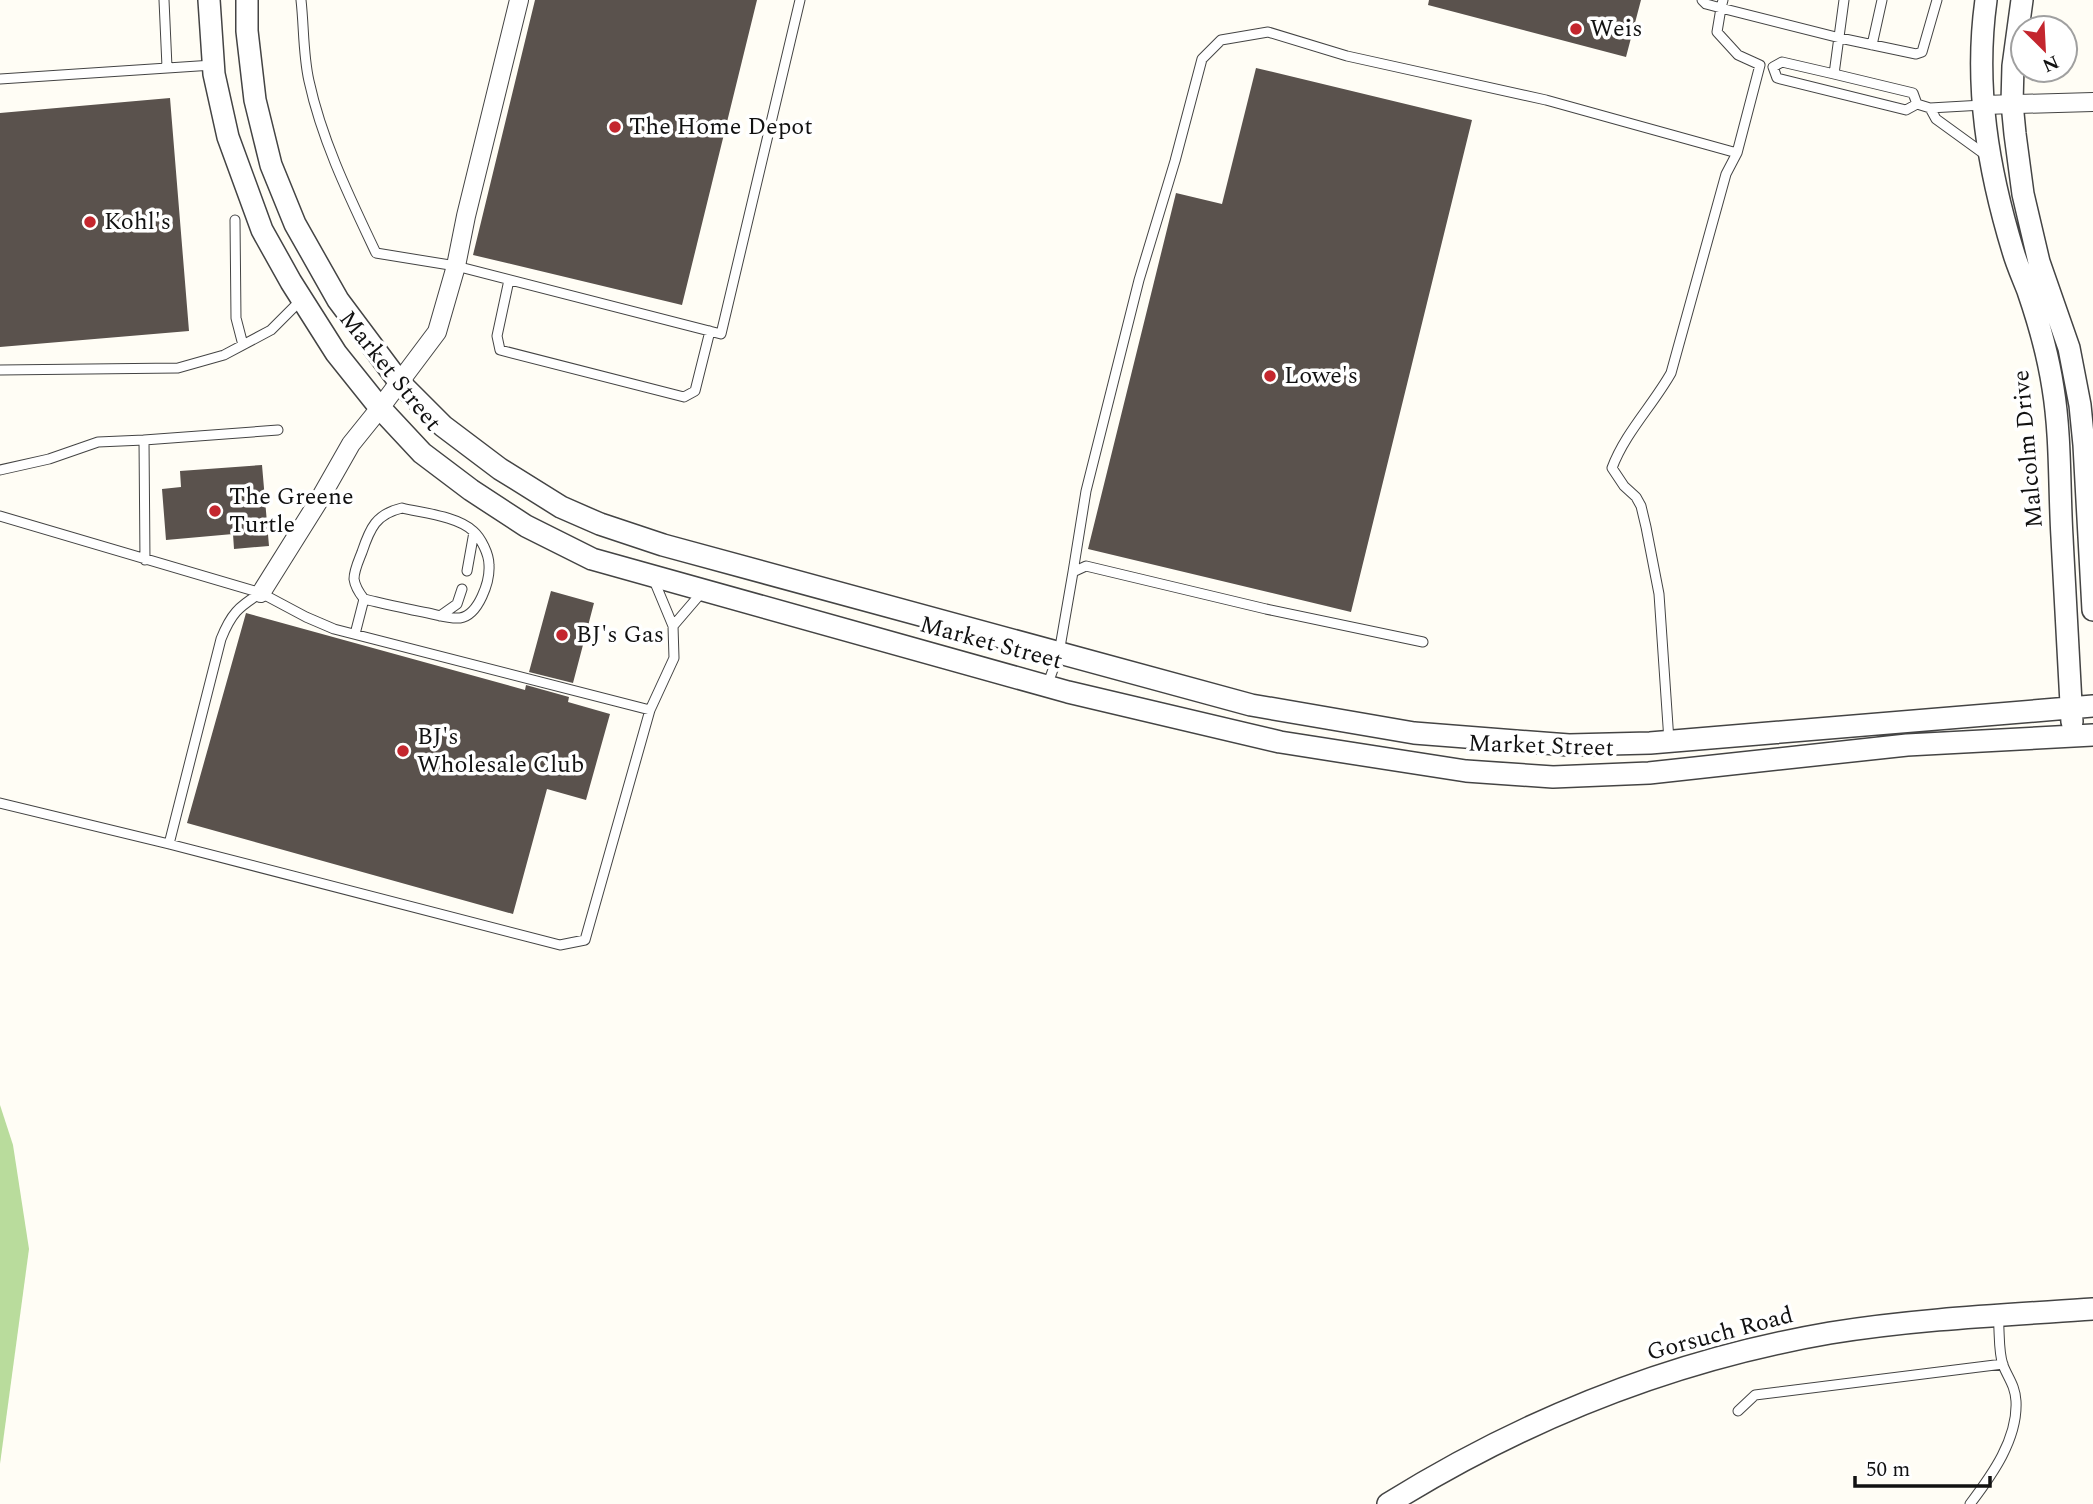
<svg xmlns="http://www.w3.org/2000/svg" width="2093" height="1504" viewBox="0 0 2093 1504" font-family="Spectral,serif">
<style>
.forest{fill:#b9dc9c}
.building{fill:#5a524d}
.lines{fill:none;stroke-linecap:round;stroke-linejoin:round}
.service-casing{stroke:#444;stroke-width:11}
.minor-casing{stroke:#444;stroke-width:20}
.tertiary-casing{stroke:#444;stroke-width:24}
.service{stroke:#fff;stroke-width:9}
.minor{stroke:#fff;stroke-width:18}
.tertiary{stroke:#fff;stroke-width:21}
.poi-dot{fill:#c4262e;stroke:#fff;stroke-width:2.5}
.labels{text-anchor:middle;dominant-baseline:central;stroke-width:7;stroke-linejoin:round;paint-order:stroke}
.poi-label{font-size:24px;fill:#111;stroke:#fff;text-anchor:start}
.street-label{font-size:24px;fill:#111;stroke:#fff}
</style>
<rect width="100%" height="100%" fill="#fffdf5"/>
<!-- forest -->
<path class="forest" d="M0 1105 13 1145 29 1249 0 1464Z"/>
<!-- building -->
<path class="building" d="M535 0H757L682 305 473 255Z
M1429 0H1641L1626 57 1428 5Z
M1256 68 1472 120 1351 612 1088 549 1176 193 1222 204Z
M170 98 189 331 0 347V113Z
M262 465 269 546 234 549 233 534 166 540 162 489 181 487 180 471Z
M551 591 594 603 573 683 529 672Z
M246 613 525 690 526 685 569 697 568 702 610 714 586 800 547 789 513 914 187 823Z"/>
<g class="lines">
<defs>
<path id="service" d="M164 0 167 67
M301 0C304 26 303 55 309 81 322 141 350 198 376 253L456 266 721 334 800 0
M1702 0 1706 4 1721 8 1723 0
M1844 0 1834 74 1913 93 1917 104
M1872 45 1882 0
M1834 74 1782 62 1773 67 1777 78 1906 110 1917 104 1930 108 1983 105
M0 79 213 65
M1930 108 1936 119 1987 156
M235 220 236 318 243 345
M509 280 497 336 500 350 684 397 695 391 710 331
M0 370 178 368 224 355 271 330 301 300
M144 440 278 430
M0 470 49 459 98 442 144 440 145 560
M402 508C422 513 457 516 473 531 481 538 489 554 489 565 490 581 479 615 460 618 450 619 438 615 428 613 407 609 386 604 364 599 360 594 355 586 354 579 354 570 359 560 362 552 370 528 376 514 402 508Z
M0 516 261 593 306 617 334 629 650 710 674 658 673 626 653 578
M467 571 474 532
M1073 572 1086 491 1139 280 1175 161 1202 59 1221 40 1268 32 1347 56 1546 100 1737 153 1760 65 1738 55 1717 32 1721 8 1840 38 1916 54 1922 52 1937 0
M440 616 457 604 462 589
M673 626 703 591
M355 634 364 599
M1047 686 1059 653 1073 572 1086 566 1266 609 1423 642
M1669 741 1659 594 1646 527 1641 506 1636 497 1624 486 1612 468C1625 433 1653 405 1671 373L1726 174 1737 153
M0 803 169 844 560 945 585 940 650 710
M169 844 221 639C231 614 238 607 261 593
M1738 1411 1755 1395 2003 1364
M1970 1504C1992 1475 2018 1439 2016 1401 2015 1385 2008 1378 2003 1365 1998 1351 2000 1331 1998 1316"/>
<path id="minor" d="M1983 105 2093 102
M261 593 318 502 351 444 380 408 437 332 456 266 466 216 519 0"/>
<path id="tertiary" d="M209 0 214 74 228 137 262 230 291 282 336 353 380 408 422 453 471 490 526 526 592 559 1068 692 1280 742 1466 771 1553 777 1649 773 1907 745 2093 735
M247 0V31L255 100 271 165 295 224 338 300 400 383 443 426 500 469 561 507 600 524 663 545 1251 705 1414 733 1569 745 1650 743 2093 706
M1986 0C1974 86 1988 169 2013 251 2017 265 2023 278 2028 291 2039 323 2048 355 2053 388 2061 437 2059 488 2062 537 2065 599 2069 661 2072 722
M2022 0 2013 66 2012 103 2015 134 2023 194 2039 262 2069 348 2080 405 2084 445 2093 610
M1388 1504C1523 1420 1673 1360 1830 1333 1916 1319 2005 1315 2093 1309"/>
</defs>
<!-- service casing -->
<use href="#service" class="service-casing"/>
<!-- minor casing -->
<use href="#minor" class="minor-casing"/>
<!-- tertiary casing -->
<use href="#tertiary" class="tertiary-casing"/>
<!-- service -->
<use href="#service" class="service"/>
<!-- minor -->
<use href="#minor" class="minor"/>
<!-- tertiary -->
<use href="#tertiary" class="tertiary"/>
</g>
<!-- markers -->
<g class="poi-dot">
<circle cx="1576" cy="29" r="7"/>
<circle cx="615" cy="127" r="7"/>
<circle cx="90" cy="222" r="7"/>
<circle cx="1270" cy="376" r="7"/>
<circle cx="215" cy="511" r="7"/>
<circle cx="562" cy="635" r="7"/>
<circle cx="403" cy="751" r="7"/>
</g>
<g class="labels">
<!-- poi labels -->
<g class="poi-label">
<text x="1590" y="29">Weis</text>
<text x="629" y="127">The Home Depot</text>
<text x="104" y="222">Kohl's</text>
<text x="1284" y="376">Lowe's</text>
<text x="229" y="497">The Greene<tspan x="229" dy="28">Turtle</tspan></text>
<text x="576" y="635">BJ's Gas</text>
<text x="417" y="737">BJ's<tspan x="417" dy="28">Wholesale Club</tspan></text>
</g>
<!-- street labels -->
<g class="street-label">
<text transform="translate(390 371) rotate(51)">Market Street</text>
<text transform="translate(2028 449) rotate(-95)">Malcolm Drive</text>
<text transform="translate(991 643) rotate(15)">Market Street</text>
<text transform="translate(1541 746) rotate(2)">Market Street</text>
<text transform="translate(1720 1334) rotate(-15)">Gorsuch Road</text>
</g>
</g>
<!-- north arrow -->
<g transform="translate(2044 49) rotate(156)"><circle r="33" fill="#ffffff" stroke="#a0a0a0" stroke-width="2"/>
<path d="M0-5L12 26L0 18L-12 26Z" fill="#c4262e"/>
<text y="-10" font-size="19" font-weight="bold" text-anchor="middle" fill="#111111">N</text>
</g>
<!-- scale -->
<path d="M1855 1476v10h135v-10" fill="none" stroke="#111111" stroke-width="3.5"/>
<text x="1866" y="1476" font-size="21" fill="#111111" stroke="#ffffff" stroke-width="5" paint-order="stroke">50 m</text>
</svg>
